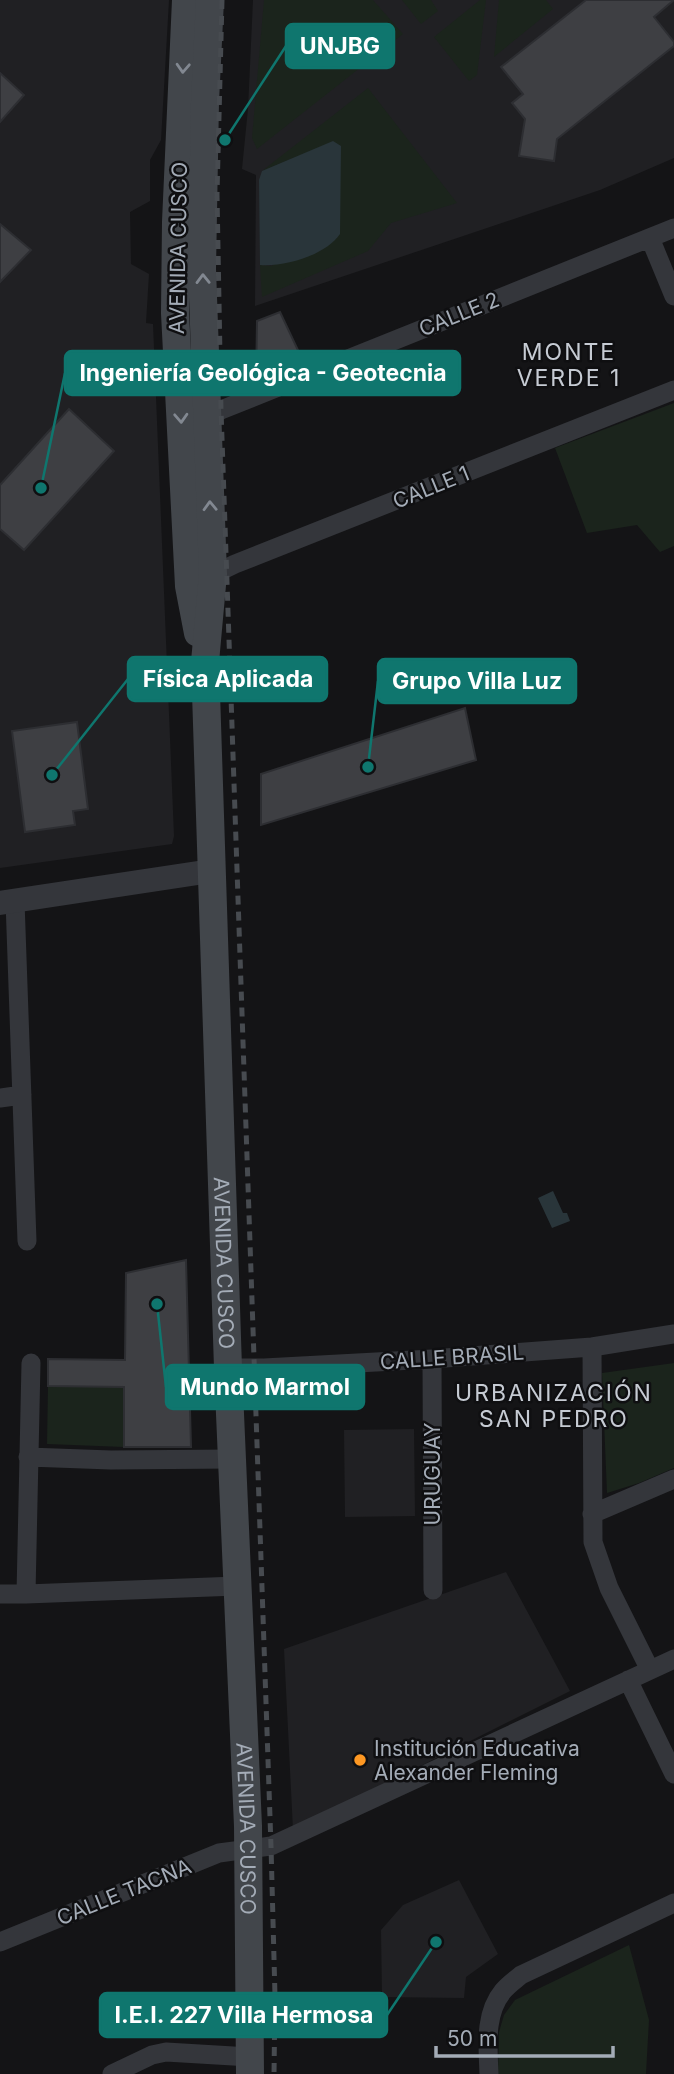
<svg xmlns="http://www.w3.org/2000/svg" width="674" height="2074" viewBox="0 0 674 2074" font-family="Inter,sans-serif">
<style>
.built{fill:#202023}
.green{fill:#1b241c}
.water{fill:#29353a}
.building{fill:#3e3f43;stroke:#2d2e32;stroke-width:2}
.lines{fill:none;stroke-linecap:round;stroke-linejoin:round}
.minor{stroke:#34363b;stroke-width:19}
.tertiary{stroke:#34363b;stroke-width:24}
.secondary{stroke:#42464b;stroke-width:28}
.rail{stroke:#474b50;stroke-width:5;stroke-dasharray:9 7;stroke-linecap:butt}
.oneway{stroke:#828891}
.poi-dot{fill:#fe9823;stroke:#0f0f11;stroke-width:2.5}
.labels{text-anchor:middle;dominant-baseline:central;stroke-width:5;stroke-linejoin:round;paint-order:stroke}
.street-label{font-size:21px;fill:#a4acb7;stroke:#0f0f11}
.poi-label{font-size:21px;fill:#a4acb7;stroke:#0f0f11;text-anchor:start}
.neighbourhood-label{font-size:23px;letter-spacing:2px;fill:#c6cbd3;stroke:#0f0f11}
.leader{fill:none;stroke:#0f766e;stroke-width:2.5}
.callout-dot{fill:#0f766e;stroke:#0f0f11;stroke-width:2.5}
.callout{fill:#0f766e;stroke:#0f766e;stroke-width:2.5}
.callout-label{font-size:23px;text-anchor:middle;font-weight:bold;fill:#fff}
</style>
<rect width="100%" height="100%" fill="#141416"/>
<!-- built -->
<path class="built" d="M0 0H169L161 140 150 160V201L130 212 131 264 149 274 146 323 153 324 174 836 172 844 0 868Z
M253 0H674V158L600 190 255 306 256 175 242 169 248 109Z
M414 1429 415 1516 345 1517 344 1430Z
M506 1572 570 1691 293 1830 284 1649Z
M459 1880 498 1954 466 1977 464 1998 382 1997 381 1930 403 1905Z"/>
<!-- green -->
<path class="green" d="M264 0H373L403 34 257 149 252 138Z
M402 0H431L438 11 421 24Z
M480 0H486L477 75 469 81 434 37Z
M499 0H546L553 9 494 57Z
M368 88 457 203 391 223 368 251 262 297 260 265 272 266 333 142 262 171Z
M674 403V546L660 552 637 525 587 533 555 448Z
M674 1363V1468L639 1483 607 1493 602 1373Z
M48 1386 124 1387V1447L47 1444Z
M629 1945 649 2020 646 2074H498L499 2032 504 2015 515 2000Z"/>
<!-- water -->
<path class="water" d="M333 141 341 146 340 234C326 255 285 267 260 265L259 180 262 171Z
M553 1191 563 1213H567L570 1221 552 1228 538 1198Z"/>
<!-- building -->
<path class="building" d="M586 0H674L654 17 674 42V46L557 139 554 161 519 156 525 119 512 103 523 94 501 67Z
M0 73 24 95 0 122Z
M0 224 31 250 0 282Z
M280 312 304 363 256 383 257 321Z
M69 409 114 451 24 550 0 529V485Z
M465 708 476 760 261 825V774Z
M77 722 88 809 73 811 75 825 25 832 12 731Z
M186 1260 191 1447H124V1387L48 1386V1359L125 1360 126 1273Z"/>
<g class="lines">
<!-- minor -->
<path class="minor" d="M650 238 674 296
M207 418 221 410 674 228
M204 579 235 564 674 390
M15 901 27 1241
M0 1098 22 1095
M592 1347 593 1542 609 1588 650 1670
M432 1359 433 1590
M228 1368H264L432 1359 592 1347 674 1334
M28 1457 111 1460 232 1459
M592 1514 674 1479
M0 1594H26L237 1586
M26 1594 31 1363
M628 1680 674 1774
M0 1942 219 1853 271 1846 674 1659
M112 2074 152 2055 166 2052 250 2057
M489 2074C488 2046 484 2014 503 1991 508 1985 515 1980 521 1975L674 1903"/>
<!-- tertiary -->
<path class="tertiary" d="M0 903 211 871"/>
<!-- secondary -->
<g class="secondary">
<path d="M186 0 176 222 175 313 189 586 198 633"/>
<path id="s1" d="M210 0 205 102 202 269 213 574 205 662 228 1368 248 1826 250 2074"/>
</g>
<!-- rail -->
<path class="rail" d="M222 0 217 194 221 410 271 1846 275 1996 274 2074"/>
</g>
<!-- one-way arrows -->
<defs><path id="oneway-chevron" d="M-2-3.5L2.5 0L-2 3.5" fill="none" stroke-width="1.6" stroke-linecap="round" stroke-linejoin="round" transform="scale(1.75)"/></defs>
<g class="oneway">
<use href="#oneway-chevron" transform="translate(183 68) rotate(93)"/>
<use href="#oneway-chevron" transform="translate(203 279) rotate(-91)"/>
<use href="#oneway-chevron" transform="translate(181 418) rotate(87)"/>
<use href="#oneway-chevron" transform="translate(210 506) rotate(-92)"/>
</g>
<!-- markers -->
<circle class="poi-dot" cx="360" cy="1760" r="7"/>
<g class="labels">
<!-- street labels -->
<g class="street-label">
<text transform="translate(178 248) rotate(-89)">AVENIDA CUSCO</text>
<text transform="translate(459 314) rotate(-22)">CALLE 2</text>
<text transform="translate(431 487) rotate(-22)">CALLE 1</text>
<text stroke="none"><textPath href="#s1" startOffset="1264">AVENIDA CUSCO</textPath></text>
<text transform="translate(452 1357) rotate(-4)">CALLE BRASIL</text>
<text transform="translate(432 1474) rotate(-90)">URUGUAY</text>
<text stroke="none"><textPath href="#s1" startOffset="1830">AVENIDA CUSCO</textPath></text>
<text transform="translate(124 1892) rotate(-22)">CALLE TACNA</text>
</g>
<!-- poi labels -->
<g class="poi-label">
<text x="374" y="1748">Institución Educativa<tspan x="374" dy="24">Alexander Fleming</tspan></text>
</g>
<!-- neighbourhood labels -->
<g class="neighbourhood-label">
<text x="569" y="352">MONTE<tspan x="569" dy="26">VERDE 1</tspan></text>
<text x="554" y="1393">URBANIZACIÓN<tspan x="554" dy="26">SAN PEDRO</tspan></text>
</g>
</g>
<!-- callouts -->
<path class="leader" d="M225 140L286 46M41 488L65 373M52 775L128 679M368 767L378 681M157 1304L166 1387M436 1942L387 2015"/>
<g class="callout-dot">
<circle cx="225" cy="140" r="7"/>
<circle cx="41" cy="488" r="7"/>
<circle cx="52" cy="775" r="7"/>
<circle cx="368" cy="767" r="7"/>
<circle cx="157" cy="1304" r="7"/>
<circle cx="436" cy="1942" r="7"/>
</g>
<g class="callout">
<rect x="286" y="24" width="108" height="44" rx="7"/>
<rect x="65" y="351" width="395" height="44" rx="7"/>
<rect x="128" y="657" width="199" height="44" rx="7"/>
<rect x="378" y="659" width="198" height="44" rx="7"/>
<rect x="166" y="1365" width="198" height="44" rx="7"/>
<rect x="100" y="1993" width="287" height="44" rx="7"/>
</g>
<g class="callout-label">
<text x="340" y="54">UNJBG</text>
<text x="263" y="381">Ingeniería Geológica - Geotecnia</text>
<text x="228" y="687">Física Aplicada</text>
<text x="477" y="689">Grupo Villa Luz</text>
<text x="265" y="1395">Mundo Marmol</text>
<text x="244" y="2023">I.E.I. 227 Villa Hermosa</text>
</g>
<!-- scale -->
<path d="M436 2046v10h177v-10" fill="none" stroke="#a4acb7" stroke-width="3.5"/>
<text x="447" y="2046" font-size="21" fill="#a4acb7" stroke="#0f0f11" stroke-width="5" paint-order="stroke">50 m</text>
</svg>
